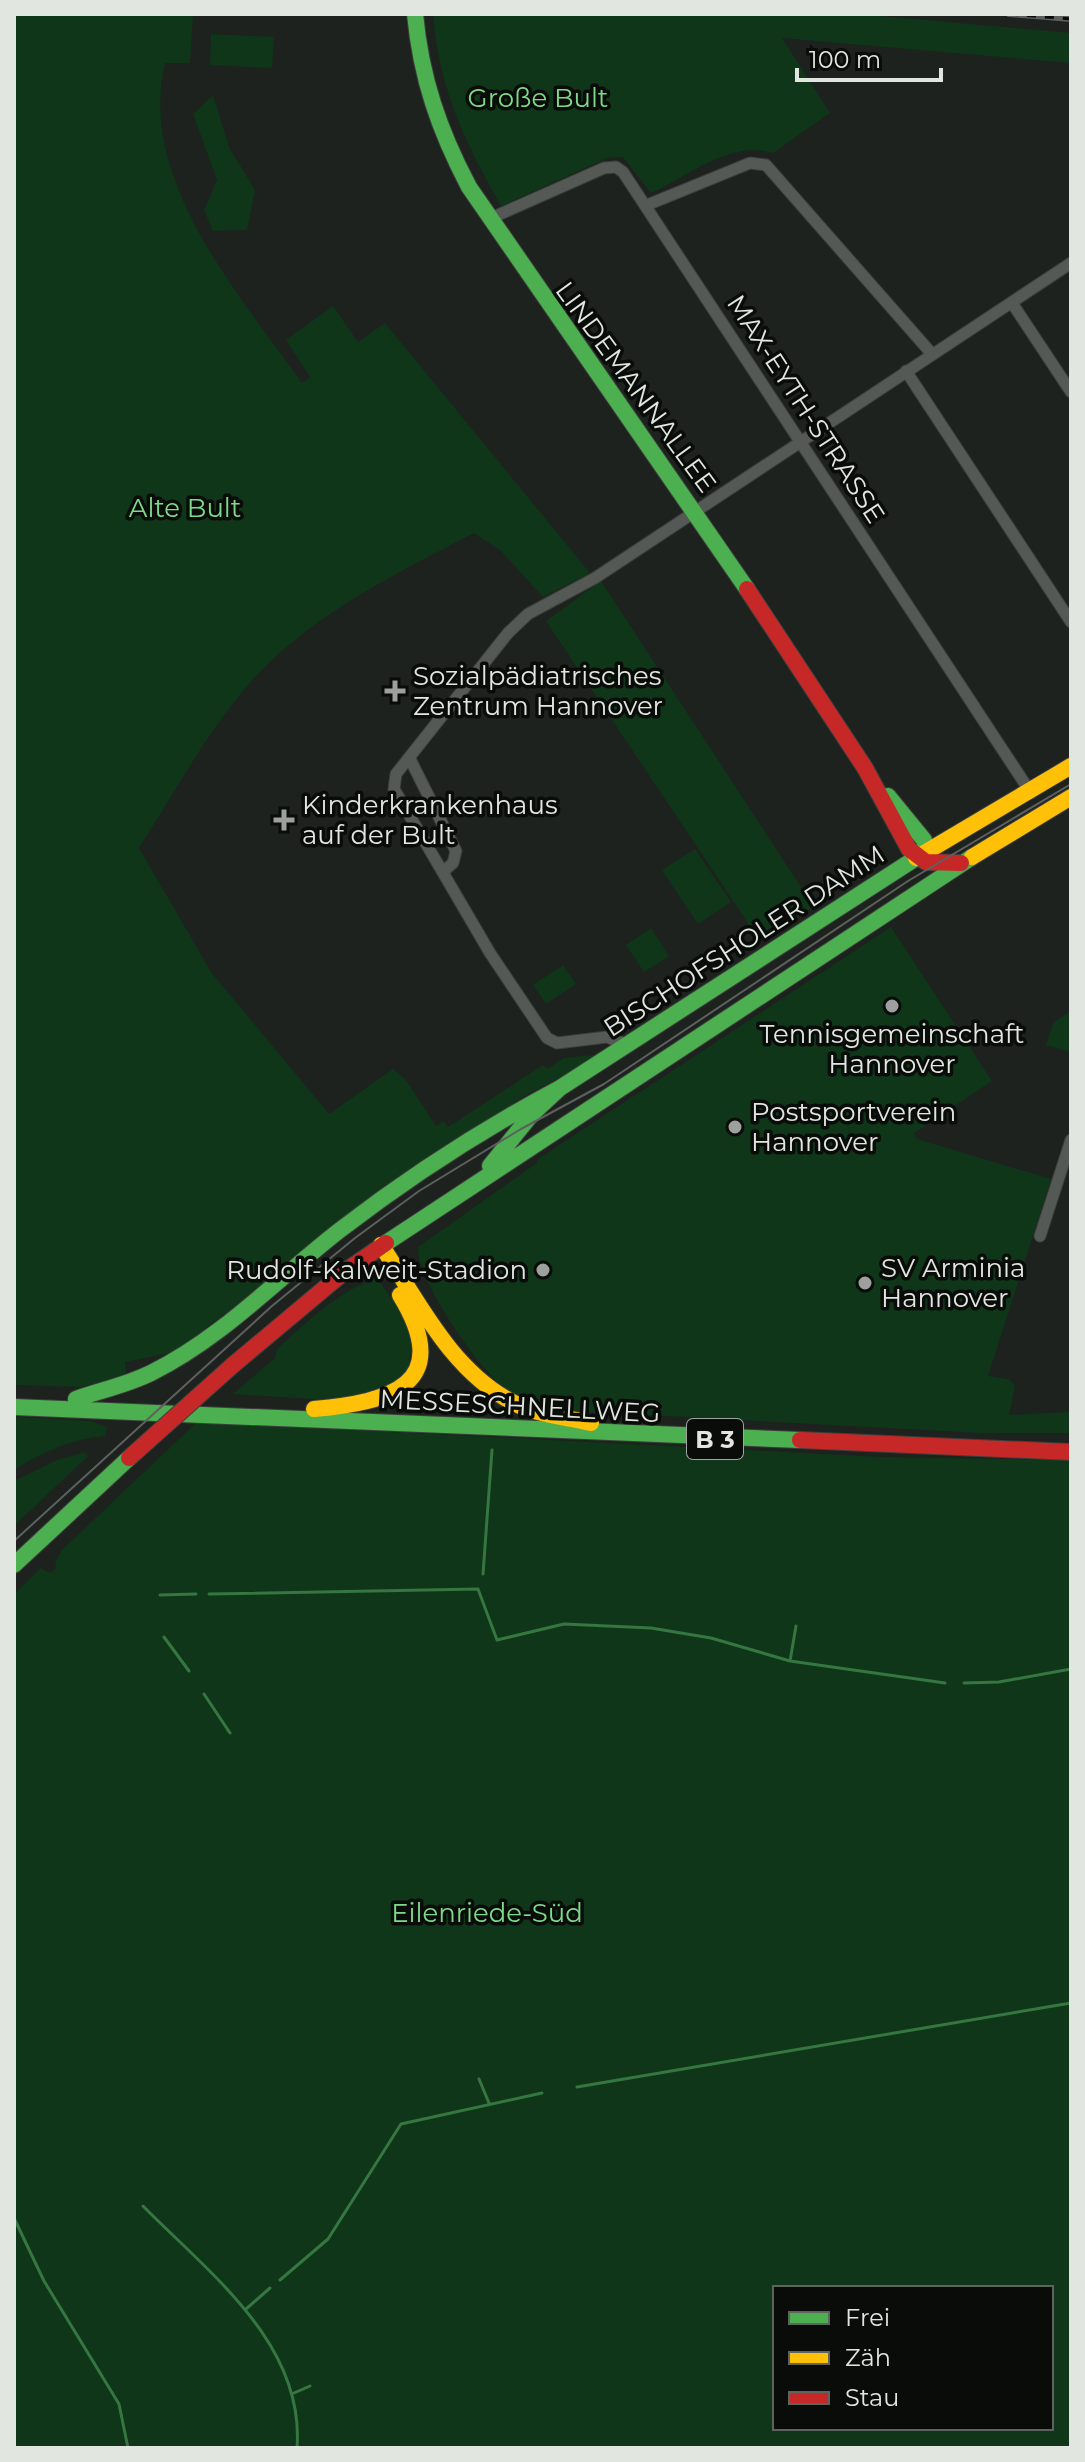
<svg xmlns="http://www.w3.org/2000/svg" width="1085" height="2462" viewBox="0 0 1085 2462" font-family="Montserrat,sans-serif">
<style>
.green{fill:#0f3618;fill-rule:evenodd}
.lines{fill:none;stroke-linecap:round;stroke-linejoin:round}
.stream{stroke:#357641;stroke-width:3}
.street-casing{stroke:#3b3f3b;stroke-width:13}
.fast-casing{stroke:#3b3f3b;stroke-width:18}
.slow-casing{stroke:#3b3f3b;stroke-width:18}
.jam-casing{stroke:#3b3f3b;stroke-width:18}
.street{stroke:#555955;stroke-width:11}
.fast{stroke:#4caf50;stroke-width:16}
.slow{stroke:#ffc107;stroke-width:16}
.jam{stroke:#c62828;stroke-width:16}
.tram{stroke:#5d605e;stroke-width:2}
.rail-casing{stroke:#5d605e;stroke-width:6}
.rail{stroke:#090c09;stroke-width:3;stroke-dasharray:9;stroke-linecap:butt}
.jam-bridge-casing{stroke:#3b3f3b;stroke-width:18;stroke-linecap:butt}
.jam-bridge{stroke:#c62828;stroke-width:16}
.poi-dot{fill:#9ca19d;stroke:#090c09;stroke-width:3}
.labels{text-anchor:middle;dominant-baseline:central;stroke-width:7;stroke-linejoin:round;paint-order:stroke}
.shield{fill:#090c09;stroke:#a0a5a0;stroke-width:2}
.shield-label{font-size:24px;font-weight:bold;fill:#e1e6e1}
.park-label{font-size:26px;fill:#7cdb8b;stroke:#090c09}
.street-label{font-size:26px;fill:#e1e6e1;stroke:#090c09}
.poi-label{font-size:26px;fill:#e1e6e1;stroke:#090c09;text-anchor:start}
</style>
<rect width="100%" height="100%" fill="#1d221e"/>
<!-- green -->
<path class="green" d="M14 14H193L190 63H165C137 179 239 294 302 383L310 377 286 340 333 306 358 342 385 323 590 573 543 597 500 550 474 533C399 572 319 611 260 672 213 720 176 791 139 848L211 972 329 1114 393 1069 406 1080 436 1126 444 1121 448 1127 543 1065 547 1069 564 1058 593 1055 595 1059 524 1096 377 1195 175 1352 125 1362 126 1375 82 1387 14 1385Z
M433 14H859L1071 33V63L782 38 830 113 773 153C729 140 689 176 651 193L623 157 607 158 501 206C466 145 438 86 433 14Z
M211 34 274 37 272 68 210 65Z
M213 95 229 147 255 190 247 230 213 231 204 210 217 180 193 114Z
M601 581 814 907 758 938 546 621Z
M695 849 731 902 698 924 662 870Z
M891 927 992 1081 914 1133 917 1139 1051 1179 988 1376 1008 1379 1015 1385 1009 1415 1071 1412V1433H979L554 1410C537 1403 512 1396 498 1383 474 1360 416 1279 418 1247L537 1163 538 1159Z
M651 928 669 956 644 972 626 945Z
M563 965 576 984 546 1004 533 985Z
M1071 1011V1052L1046 1045 1054 1022Z
M377 1278 413 1329 408 1375 374 1397 312 1399 233 1394 275 1358 277 1349C308 1321 337 1292 377 1278Z
M14 1417 90 1421 107 1427 105 1436C71 1439 43 1452 14 1470Z
M197 1422 883 1457 1071 1460V2448H14V1594L41 1568 50 1573 56 1568 55 1562 62 1550ZM775 2288H1051V2428H775Z
M85 1452 88 1456 14 1526V1481L57 1460Z"/>
<g class="lines">
<!-- stream -->
<path class="stream" d="M483 1574 492 1450
M209 1594 478 1589 497 1640 564 1624 651 1628 711 1638 790 1661 945 1683
M160 1595 196 1594
M164 1637 189 1671
M790 1661 796 1626
M964 1683 999 1682 1071 1669
M204 1694 230 1733
M479 2079 489 2103
M577 2087 1071 2003
M143 2206C209 2273 305 2344 297 2448
M14 2218 44 2281 119 2404 128 2448
M280 2280 328 2239 401 2124 542 2093
M246 2309 270 2288
M294 2393 310 2386"/>
<defs>
<path id="street" d="M647 205 750 163 766 165 932 354
M489 219 604 168 616 167 623 172 1031 793
M1012 303 1071 392
M906 371 1071 622
M410 759 456 851 453 863 444 871
M628 1045 607 1037 557 1043 547 1038 490 953 394 789 396 774 508 633 528 614 595 578 1071 263
M1040 1236 1071 1140"/>
<path id="fast" d="M415 14C421 78 439 130 469 187L747 589
M888 796 924 840 929 859
M490 1166 531 1115 560 1088 916 858
M386 1243 972 857
M76 1399C101 1390 127 1385 151 1373 222 1338 278 1278 340 1230 409 1177 483 1129 560 1088
M14 1407 800 1440
M14 1565 129 1458"/>
<path id="slow" d="M972 857 1071 797
M916 858 1071 766
M381 1245C418 1301 451 1371 514 1403 537 1415 566 1417 591 1423
M314 1409C390 1402 455 1385 400 1295"/>
<path id="jam" d="M747 589 865 768 909 849 926 862 961 863
M233 1365 344 1272 386 1243
M800 1440 1071 1452"/>
</defs>
<!-- street casing -->
<use href="#street" class="street-casing"/>
<!-- fast casing -->
<use href="#fast" class="fast-casing"/>
<!-- slow casing -->
<use href="#slow" class="slow-casing"/>
<!-- jam casing -->
<use href="#jam" class="jam-casing"/>
<!-- street -->
<use href="#street" class="street"/>
<!-- fast -->
<use href="#fast" class="fast"/>
<!-- slow -->
<use href="#slow" class="slow"/>
<!-- jam -->
<use href="#jam" class="jam"/>
<!-- tram -->
<path class="tram" d="M14 1541 272 1306 355 1238 419 1191 521 1129 604 1084 908 881 1071 784"/>
<defs>
<path id="rail" d="M1009 14 1071 19"/>
</defs>
<!-- rail casing -->
<use href="#rail" class="rail-casing"/>
<!-- rail -->
<use href="#rail" class="rail"/>
<defs>
<path id="jam-bridge" d="M129 1458 233 1365"/>
</defs>
<!-- jam-bridge casing -->
<use href="#jam-bridge" class="jam-bridge-casing"/>
<!-- jam-bridge -->
<use href="#jam-bridge" class="jam-bridge"/>
</g>
<!-- markers -->
<g class="poi-dot">
<path d="M391 679h8v8h8v8h-8v8h-8v-8h-8v-8h8z"/>
<path d="M280 808h8v8h8v8h-8v8h-8v-8h-8v-8h8z"/>
<circle cx="892" cy="1006" r="8"/>
<circle cx="735" cy="1127" r="8"/>
<circle cx="543" cy="1270" r="8"/>
<circle cx="865" cy="1283" r="8"/>
</g>
<g class="labels">
<!-- shield labels -->
<rect class="shield" x="687" y="1419" width="56" height="40" rx="6"/>
<g class="shield-label">
<text x="715" y="1439">B 3</text>
</g>
<!-- park labels -->
<g class="park-label">
<text x="538" y="98">Große Bult</text>
<text x="185" y="508">Alte Bult</text>
<text x="487" y="1913">Eilenriede-Süd</text>
</g>
<!-- street labels -->
<g class="street-label">
<text transform="translate(636 387) rotate(54)">LINDEMANNALLEE</text>
<text transform="translate(806 409) rotate(57)">MAX-EYTH-STRASSE</text>
<text transform="translate(744 941) rotate(-33)">BISCHOFSHOLER DAMM</text>
<text transform="translate(520 1406) rotate(3)">MESSESCHNELLWEG</text>
</g>
<!-- poi labels -->
<g class="poi-label">
<text x="413" y="676">Sozialpädiatrisches<tspan x="413" dy="30">Zentrum Hannover</tspan></text>
<text x="302" y="805">Kinderkrankenhaus<tspan x="302" dy="30">auf der Bult</tspan></text>
<text x="892" y="1034" text-anchor="middle">Tennisgemeinschaft<tspan x="892" dy="30">Hannover</tspan></text>
<text x="751" y="1112">Postsportverein<tspan x="751" dy="30">Hannover</tspan></text>
<text x="881" y="1268">SV Arminia<tspan x="881" dy="30">Hannover</tspan></text>
<text x="527" y="1270" text-anchor="end">Rudolf-Kalweit-Stadion</text>
</g>
</g>
<!-- border -->
<rect width="1085" height="2462" fill="none" stroke="#e1e6e1" stroke-width="32"/>
<!-- legend -->
<rect x="773" y="2286" width="280" height="144" fill="#090c09" stroke="#5f635f" stroke-width="2"/>
<rect x="789" y="2312" width="40" height="12" fill="#4caf50" stroke="#5f635f" stroke-width="2"/>
<text x="845" y="2326" font-size="24" fill="#e1e6e1">Frei</text>
<rect x="789" y="2352" width="40" height="12" fill="#ffc107" stroke="#5f635f" stroke-width="2"/>
<text x="845" y="2366" font-size="24" fill="#e1e6e1">Zäh</text>
<rect x="789" y="2392" width="40" height="12" fill="#c62828" stroke="#5f635f" stroke-width="2"/>
<text x="845" y="2406" font-size="24" fill="#e1e6e1">Stau</text>
<!-- scale -->
<path d="M797 68v12h144v-12" fill="none" stroke="#e1e6e1" stroke-width="4"/>
<text x="809" y="68" font-size="24" fill="#e1e6e1" stroke="#090c09" stroke-width="6" paint-order="stroke">100 m</text>
</svg>
